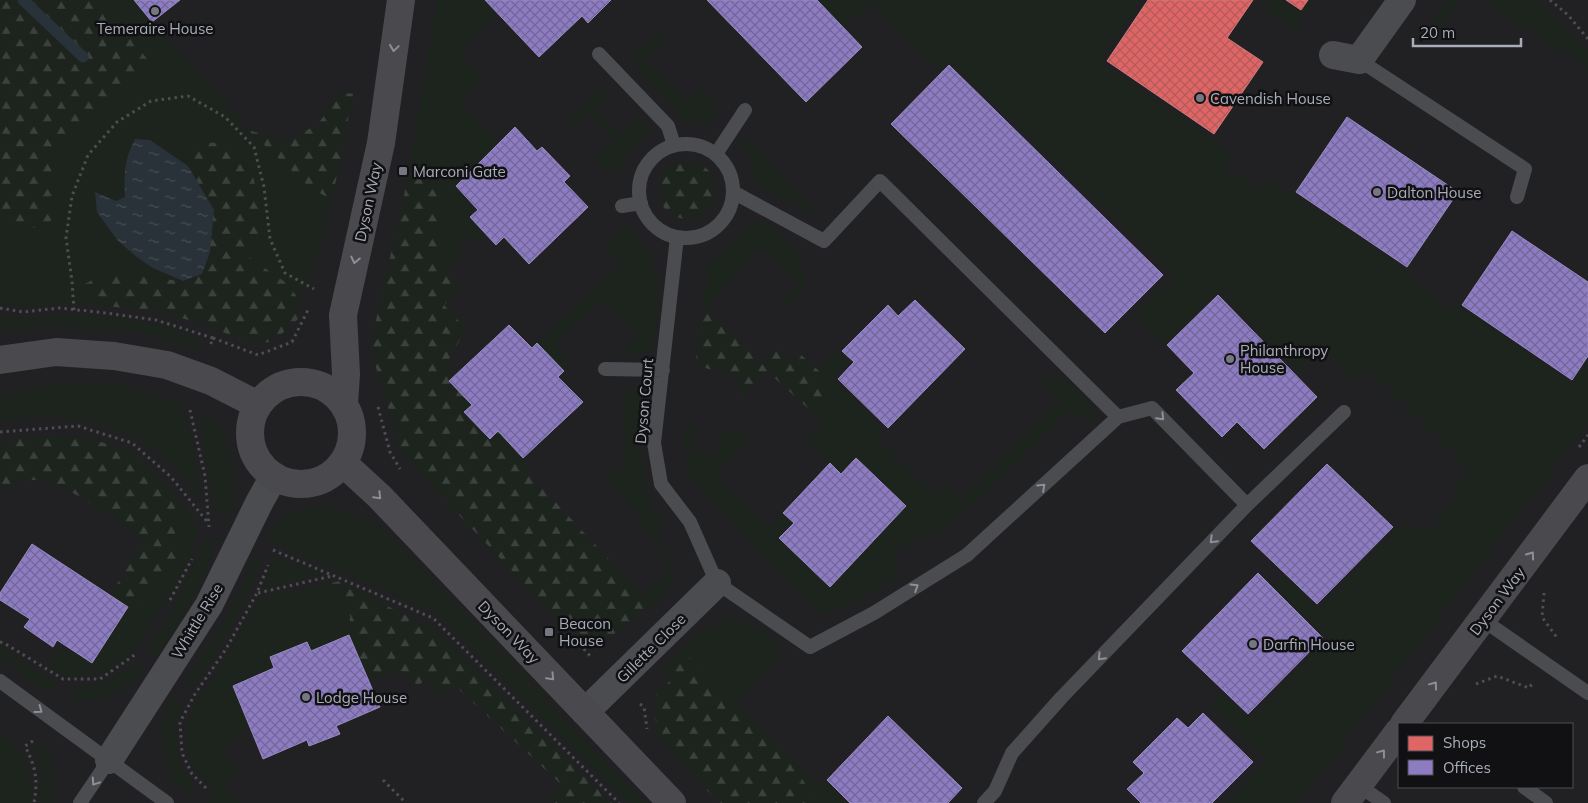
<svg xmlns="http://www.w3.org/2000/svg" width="1588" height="803" viewBox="0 0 1588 803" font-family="Mulish,sans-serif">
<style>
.built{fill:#212123;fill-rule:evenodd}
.green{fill:#1d241e}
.forest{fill:url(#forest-firs)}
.water{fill:url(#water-ripples)}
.shops{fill:url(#shops-cross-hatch);stroke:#cf7b7f}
.offices{fill:url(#offices-cross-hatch);stroke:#968bc0}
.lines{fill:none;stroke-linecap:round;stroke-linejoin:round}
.stream{stroke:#2a3239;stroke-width:11}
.path{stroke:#4d4e52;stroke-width:3;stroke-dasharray:2.5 4;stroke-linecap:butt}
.lane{stroke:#4b4c50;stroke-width:14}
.street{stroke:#4b4c50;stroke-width:28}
.secondary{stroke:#4a4a4e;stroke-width:28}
.oneway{stroke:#8c8f98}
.oneway2{stroke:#8c9099}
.poi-dot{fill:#757880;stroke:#111113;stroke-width:2}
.labels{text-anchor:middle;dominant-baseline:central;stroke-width:5;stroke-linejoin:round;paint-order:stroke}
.poi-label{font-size:15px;fill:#a8adb8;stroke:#111113;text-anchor:start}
.street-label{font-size:15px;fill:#a8adb8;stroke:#111113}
</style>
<defs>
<pattern id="forest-firs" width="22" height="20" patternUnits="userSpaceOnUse" patternTransform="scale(1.25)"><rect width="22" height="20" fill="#1d241e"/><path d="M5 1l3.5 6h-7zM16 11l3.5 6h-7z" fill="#3b413d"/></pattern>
<pattern id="water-ripples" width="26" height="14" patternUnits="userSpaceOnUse" patternTransform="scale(1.25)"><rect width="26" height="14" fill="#2a3239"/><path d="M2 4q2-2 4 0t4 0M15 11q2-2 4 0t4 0" fill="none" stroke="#464d54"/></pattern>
<pattern id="shops-cross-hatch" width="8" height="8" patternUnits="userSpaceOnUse" patternTransform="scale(1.25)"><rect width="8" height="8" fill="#e06666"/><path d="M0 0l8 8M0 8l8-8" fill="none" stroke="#b45a5a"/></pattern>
<pattern id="offices-cross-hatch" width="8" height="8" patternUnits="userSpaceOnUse" patternTransform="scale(1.25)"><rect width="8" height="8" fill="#8e7cc3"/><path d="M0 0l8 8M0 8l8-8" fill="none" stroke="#726699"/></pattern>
</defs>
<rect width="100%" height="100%" fill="#171717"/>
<!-- built -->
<path class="built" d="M0 0H1588V803H0ZM1399 724H1572V787H1399Z"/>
<!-- green -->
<path class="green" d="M102 0H134L248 130 309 187 332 200 311 276 299 300 288 284 243 253 199 144 188 166 150 140 124 175 126 197 116 201 95 193 118 241 138 258 153 268 183 281 152 278 81 286 95 305H64L27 308 0 304V223L55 207 51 156 153 67Z
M437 0H485L496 12 489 23 459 52 485 80 461 102 500 142 456 186 478 210 471 217 485 232 475 243 468 237 460 245 464 251 443 270 436 185 424 177 407 182Z
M817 0H1141L1099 62 1233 153 1224 166 1260 191 1269 178 1411 273 1408 278 1454 310 1458 305 1571 383 1588 358V422L1570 447 1298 803H1225L1266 760 1210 705 1222 693 1250 719 1327 639 1273 586 1284 576 1319 609 1399 528 1406 525 1409 521 1425 535 1439 520 1458 493 1452 487 1469 469 1367 368 1353 381 1322 349 1299 372 1219 291 1164 343 1134 312 1175 276 949 61 939 71 870 3 844 28Z
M1268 0H1283L1302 13 1311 0H1316L1295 29 1263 8Z
M1446 0H1460L1441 29 1431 22Z
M1482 0H1535L1588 48V68Z
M660 30 667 38 645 60 688 102 703 88 715 103 716 122 685 121 633 63V56Z
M607 88 612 94 595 110 619 134 637 118 650 131C636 143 628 153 621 170L612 174 595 158 613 139 588 114 573 128 567 122 598 91Z
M746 137 808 202 823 215 804 210 755 183C755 167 751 157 741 144Z
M751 221H766L793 246 805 276 804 289 787 307 781 302 799 283 761 248 705 310 702 301 709 276 702 268 728 246Z
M628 225 648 251 656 272 659 303 654 344 649 352 619 354 637 334 603 300 555 345 571 363 564 371 537 343 621 263 604 246Z
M57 315C92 315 127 317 162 326 176 330 189 335 203 339L199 349 128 330 45 326 21 329 0 328V316L24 318Z
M837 351 849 362 835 379 882 427 876 435 892 453 933 494 943 484 959 502 1059 401 1042 384 1051 377 1065 379 1094 408V418L1089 424 1072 408 970 507 952 523 891 553 900 577 834 611 822 613 811 606 715 505 689 472 685 450 684 425 695 426 692 452 718 456 720 431 734 430 746 433 748 442 715 476 768 528 783 513 794 523 779 539 830 587 906 506 856 459 841 474 805 441 823 422 813 413 823 401 828 379 819 371Z
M113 383 181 402 194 443 202 504 175 467 138 437 91 422 50 417 17 419 0 423V397L48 384Z
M629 386 643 387 650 393 641 446 649 500 663 521 654 528C674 558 684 579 652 605L643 595 665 574 666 553 602 470 625 471 624 394Z
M199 410 218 423 230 449 235 469V493L228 518 214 511Z
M169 488 198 527 194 547 170 595 131 655 104 673 89 676H65L47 665 59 650 74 652 92 663 128 607 134 609 175 508Z
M310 507 349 511 384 529 482 633 647 803H628L436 613 264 538 283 517Z
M206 537 216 540 203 578 174 632 155 658 146 650 171 613Z
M254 553 264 557 246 600 230 631 195 685 185 679C214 640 239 599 254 553Z
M275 556 324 574 263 588Z
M331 583 350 616 349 635 311 651 307 642 270 657 274 668 233 686 249 725 221 753 239 769 223 786 242 803H206L214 790 192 766 186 748 188 723 200 695 221 667 259 598Z
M736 620 763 629 775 641 777 658 736 704 682 650 699 634 719 622Z
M0 646 3 647 57 682 53 694 29 681 13 666 0 660Z
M134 665 142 674C128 686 113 698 94 700 87 701 80 700 74 700V687C102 685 111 681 134 665Z
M172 695 184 703 175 725 176 744 182 768 197 784 188 796 173 780 166 762 161 737 164 714Z
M0 733C5 737 12 741 16 746 29 762 32 783 31 803H0Z
M41 742 52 763 55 789 53 803 38 802C43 778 42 771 33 748Z
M785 753 819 786 825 781 846 803H818Z"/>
<!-- forest -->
<path class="forest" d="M0 0H102L153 67 51 156 55 207 48 230 0 223Z
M341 92 353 94 332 200 309 187 248 130 288 141 318 124Z
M231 141 250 163 259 202 258 237 243 253 288 284 299 300V318L273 342 249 343 206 325 156 311 95 305 81 286 109 271 152 278 183 281 202 274 214 210 188 166 199 144Z
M658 190a29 29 0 1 1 58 0a29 29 0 1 1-58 0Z
M424 177 436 185 443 270 460 288 444 305 466 329 449 359V381L472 405 464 412 498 431 523 458 529 474 652 605C637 616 615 639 596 640 584 641 568 626 558 619L402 455 370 347 407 182Z
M705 310 763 365 777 349 789 361 798 352 828 379 823 401 813 413 767 371 739 400 741 378 702 367 696 357 698 327Z
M80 435 134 453 169 488 175 508 176 559 149 598 134 609 128 607 110 595 144 541C118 523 66 481 36 480 23 479 11 486 0 492V444L25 437Z
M340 581 441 634 612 803H554L549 798 562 785 454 685 443 697 425 680 418 686 403 671 369 680 349 635 350 616 331 583Z
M682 650 785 753 818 803H719L660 739 655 717 656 694 671 680 659 669Z"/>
<!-- water -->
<path class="water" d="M135 139 150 140 188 166 214 210 210 252 202 274 183 281 153 268 138 258 118 241 97 212 95 192 116 201 125 197C124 174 124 160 135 139Z"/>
<!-- shops -->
<path class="shops" d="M1148 0H1253L1227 38 1263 62 1214 134 1107 61Z
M1286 0H1308L1301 10Z"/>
<!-- offices -->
<path class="offices" d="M134 0H180L152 22Z
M485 0H611L588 23 582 16 539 57Z
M707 0H817L862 47 806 102Z
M949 65 1163 275 1105 333 891 124Z
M1347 117 1458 192 1407 267 1296 192Z
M515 127 537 151 542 147 570 176 564 182 588 207 529 264 504 237 496 245 470 217 478 210 456 186Z
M1512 231 1588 282V356L1572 380 1462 305Z
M1218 295 1317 397 1264 449 1237 422 1222 437 1176 390 1194 373 1167 345Z
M915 300 965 349 888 428 838 379 854 362 842 351 888 305 898 316Z
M509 325 532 348 537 343 564 371 558 377 583 402 523 458 498 431 490 439 464 412 472 405 449 381Z
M856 458 906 506 830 587 779 538 794 523 783 513 830 463 841 474Z
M1327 464 1393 527 1317 604 1251 541Z
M32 544 128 607 92 663 57 640 53 647 24 627 30 619 0 600V593Z
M1258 573 1323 638 1248 714 1182 651Z
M349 635 380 707 336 726 340 734 309 746 307 740 263 759 233 686 274 668 270 657 307 642 311 651Z
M1203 713 1253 762 1212 803H1141L1127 789 1144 773 1133 762 1177 718 1188 728Z
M888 716 962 788 948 803H850L827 780Z"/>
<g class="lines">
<!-- stream -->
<path class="stream" d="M23 0 83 57"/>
<!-- path -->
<path class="path" d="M1550 0 1568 15 1588 39
M0 308 23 312 60 308 106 313 156 320 213 338 210 346
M74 310 72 281 66 238 72 196 88 155 117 122 151 101 188 96 225 117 254 147 264 187 270 239 285 273 314 289
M213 338 258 355 292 342 309 308
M378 407 390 452 400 469
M190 410 205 476 209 527
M0 432 78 426 132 443 171 477 209 524
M1579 447 1588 435
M273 550 433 618 619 803
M258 593 332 576
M1544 593 1542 617 1558 639
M170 600 192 559
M561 637 581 646 592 658
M0 642 4 643 63 679H100L136 654
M1476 684 1497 676 1529 688 1532 684
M640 704 644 707 647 729
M33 741 25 746C36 768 38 779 34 803
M383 780 406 803
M206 788 192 774 182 753 180 722 195 694 226 649 257 593 268 565"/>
<!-- lane -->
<path class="lane" d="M599 54 668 126 674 145
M1359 60 1525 169 1517 197
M639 191a47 47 0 1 1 94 0a47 47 0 1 1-94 0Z
M716 154 745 110
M733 192 824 241 880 181 1118 417
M622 206 641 203
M677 237 654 443 661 484 690 522 717 583 810 647 874 613 967 555 1118 417 1152 408 1247 505
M605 369 663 370
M1483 620 1588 693
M0 681 167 803
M1358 785 1384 803
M1524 787 1546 803
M80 803 109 760
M984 803 995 791 1012 753 1061 698 1247 505 1344 412"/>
<!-- street -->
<path class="street" d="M1333 55 1359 60 1402 0
M585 712 717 583
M109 760 209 605 259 503 274 476"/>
<!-- secondary -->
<path class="secondary" d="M0 360 56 352 114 356 167 365 211 381 258 405
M250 433a51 51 0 1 1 102 0a51 51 0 1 1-102 0Z
M344 404 346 374 343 315 381 143 401 0
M343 463 379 496 672 803
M1404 724 1588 478
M1345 803 1399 731"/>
</g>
<!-- one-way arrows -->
<defs><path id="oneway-chevron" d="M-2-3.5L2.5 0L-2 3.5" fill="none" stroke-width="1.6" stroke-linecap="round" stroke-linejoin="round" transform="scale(1.25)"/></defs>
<g class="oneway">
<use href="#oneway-chevron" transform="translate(394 48) rotate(98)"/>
<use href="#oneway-chevron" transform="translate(355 260) rotate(102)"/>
<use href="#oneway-chevron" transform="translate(378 496) rotate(45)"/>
<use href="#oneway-chevron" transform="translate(1531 555) rotate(-54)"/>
<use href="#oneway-chevron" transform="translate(551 677) rotate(46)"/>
<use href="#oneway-chevron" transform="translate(1434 685) rotate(-53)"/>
<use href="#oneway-chevron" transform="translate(1382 753) rotate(-53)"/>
</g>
<g class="oneway2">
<use href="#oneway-chevron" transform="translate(1161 417) rotate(46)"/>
<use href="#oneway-chevron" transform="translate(1042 487) rotate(-43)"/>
<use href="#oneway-chevron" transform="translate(1213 540) rotate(135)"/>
<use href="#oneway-chevron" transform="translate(915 587) rotate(-32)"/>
<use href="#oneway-chevron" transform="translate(1101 657) rotate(134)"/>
<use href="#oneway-chevron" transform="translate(39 710) rotate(36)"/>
<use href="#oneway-chevron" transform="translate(95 782) rotate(124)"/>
</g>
<!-- markers -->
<g class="poi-dot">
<circle cx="155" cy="11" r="5"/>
<circle cx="1200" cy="98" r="5"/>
<rect x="398" y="166" width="10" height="10" rx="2.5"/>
<circle cx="1377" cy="192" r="5"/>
<circle cx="1230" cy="359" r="5"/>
<rect x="544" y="627" width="10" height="10" rx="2.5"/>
<circle cx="1253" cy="644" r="5"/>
<circle cx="306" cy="697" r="5"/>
</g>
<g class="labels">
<!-- poi labels -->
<g class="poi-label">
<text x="155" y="28" text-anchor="middle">Temeraire House</text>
<text x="1210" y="98">Cavendish House</text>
<text x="413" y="171">Marconi Gate</text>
<text x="1387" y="192">Dalton House</text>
<text x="1240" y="350">Philanthropy<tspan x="1240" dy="17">House</tspan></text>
<text x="559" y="623">Beacon<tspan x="559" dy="17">House</tspan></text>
<text x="1263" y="644">Darfin House</text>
<text x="316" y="697">Lodge House</text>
</g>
<!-- street labels -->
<g class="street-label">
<text transform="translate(368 202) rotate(-78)">Dyson Way</text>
<text transform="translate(644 401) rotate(-85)">Dyson Court</text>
<text transform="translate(1497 601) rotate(-53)">Dyson Way</text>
<text transform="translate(197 621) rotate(-59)">Whittle Rise</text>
<text transform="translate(509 632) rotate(46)">Dyson Way</text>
<text transform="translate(651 648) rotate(-45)">Gillette Close</text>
</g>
</g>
<!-- legend -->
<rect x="1398" y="723" width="175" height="65" fill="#111113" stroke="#4d4f55"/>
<rect x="1408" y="736" width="25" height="15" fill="#e06666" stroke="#4d4f55"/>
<text x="1443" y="748" font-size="15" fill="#a8adb8">Shops</text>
<rect x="1408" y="760" width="25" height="15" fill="#8e7cc3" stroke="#4d4f55"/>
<text x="1443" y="773" font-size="15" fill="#a8adb8">Offices</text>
<!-- scale -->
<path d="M1413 38v8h108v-8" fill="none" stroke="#a8adb8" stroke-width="2.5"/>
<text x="1420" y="38" font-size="15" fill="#a8adb8" stroke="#111113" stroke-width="4" paint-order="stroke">20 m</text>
</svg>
